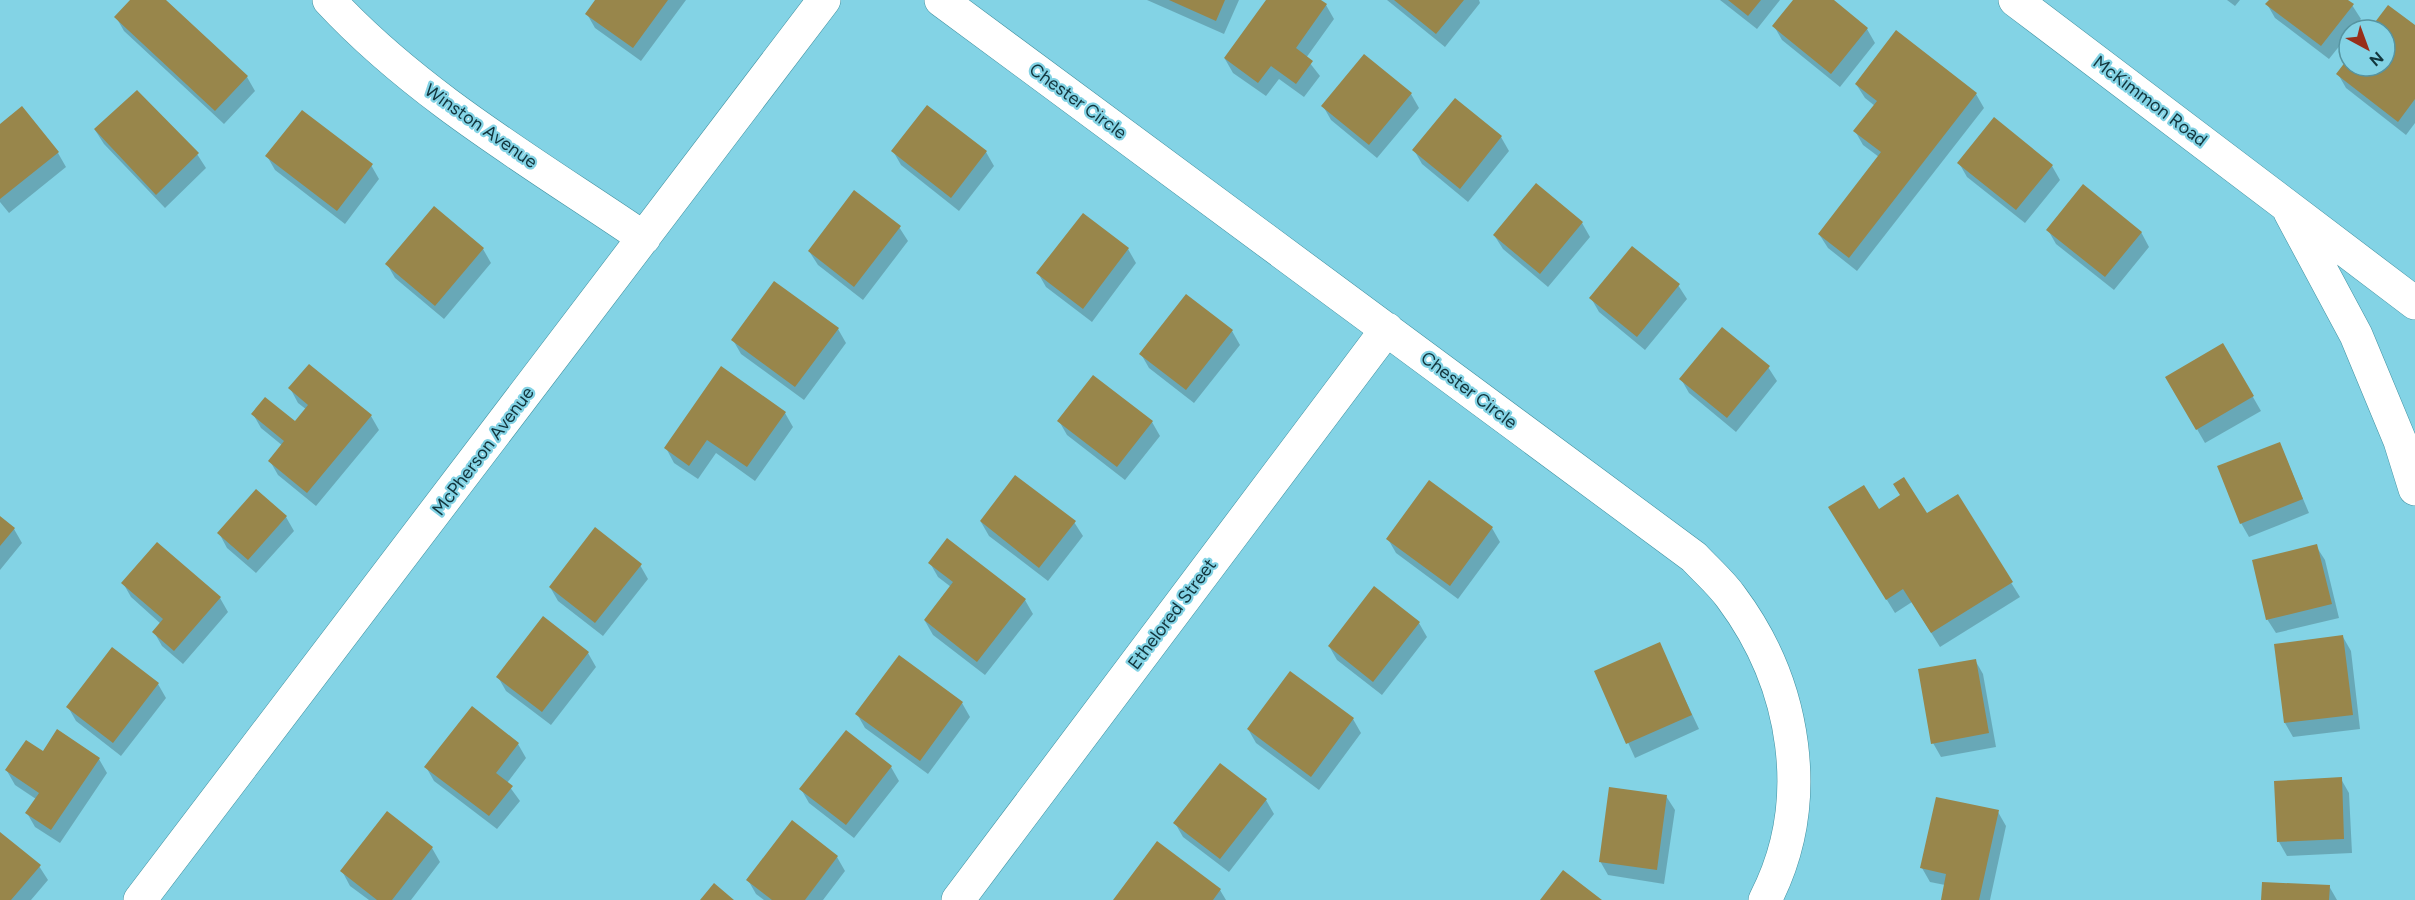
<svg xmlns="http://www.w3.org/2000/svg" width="2415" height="900" viewBox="0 0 2415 900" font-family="Figtree,sans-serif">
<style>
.shadow{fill:#0003}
.building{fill:#98864b}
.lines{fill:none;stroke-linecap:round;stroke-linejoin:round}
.street-casing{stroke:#3f90a0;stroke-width:34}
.street{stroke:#fff;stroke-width:33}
.labels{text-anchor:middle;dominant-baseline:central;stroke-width:4.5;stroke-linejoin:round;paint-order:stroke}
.street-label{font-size:18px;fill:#12353c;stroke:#83d3e5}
</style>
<rect width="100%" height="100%" fill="#83d3e5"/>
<!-- shadow -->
<path class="shadow" d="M132 0H164L247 77 255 91 224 124 124 31 116 17Z
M597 0H686L641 61 595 28 587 14Z
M1147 0H1239L1224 34Z
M1268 0H1318L1326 5 1334 19 1306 58 1320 76 1304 97 1279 79 1266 96 1233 73 1225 59Z
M1387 0H1479L1480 3 1445 47Z
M1720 0H1780L1757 29Z
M1795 0H1831L1867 29 1875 43 1840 87 1782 40 1774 26Z
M2227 0H2240L2235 6Z
M2270 0H2346L2352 5 2361 19 2352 30H2349V34L2329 59 2275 18 2267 4Z
M2415 27V123L2406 135 2346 88 2338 74 2349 59V66H2385V30H2371Z
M1856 84 1976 94 1984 108 1857 271 1828 248 1819 234 1879 157 1863 145 1855 131 1875 106 1865 98Z
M1411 94 1419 108 1377 158 1331 120 1323 106Z
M1455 100 1501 137 1509 151 1468 202 1422 164 1414 150Z
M0 126 58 153 66 167 9 213 0 202Z
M95 130 197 154 206 168 165 208 104 144Z
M893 151 986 152 994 166 959 211 901 165Z
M267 156 371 165 379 179 345 224 275 170Z
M1959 163 2052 166 2060 180 2025 223 1967 177Z
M1582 223 1590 237 1548 287 1503 249 1494 235Z
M899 227 908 241 863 300 818 265 809 251Z
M2048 230 2141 232 2149 247 2114 290 2056 244Z
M483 249 491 263 444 319 395 278 387 264Z
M1128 249 1136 263 1092 322 1046 287 1038 273Z
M1678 285 1687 299 1645 350 1599 312 1591 298Z
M838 329 846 343 804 400 741 354 733 340Z
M1232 331 1240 345 1194 403 1149 368 1141 354Z
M2223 345 2261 411 2205 443 2167 377Z
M1768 367 1777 381 1736 432 1689 393 1681 379Z
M290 388 371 416 379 430 316 506 278 475 270 461 283 446 261 428 253 414 295 423 307 410 298 403Z
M785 413 793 427 755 481 716 453 698 479 674 463 666 448Z
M1059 421 1152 422 1160 436 1125 480 1067 435Z
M2280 444 2309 513 2249 537 2241 523Z
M256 491 286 517 294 531 256 573 227 548 219 533Z
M1902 496 1926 515 1957 496 2020 597 1940 647 1912 602 1895 613 1838 521 1878 511Z
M0 518 14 529 22 543 0 570Z
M981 522H1074L1083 536 1048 581 989 536Z
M1492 528 1500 542 1458 599 1396 553 1388 539Z
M158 544 220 598 228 612 183 664 162 646 154 632 161 624 131 597 123 583Z
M2316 546 2325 560 2339 618 2276 633 2267 619Z
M930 563 1025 600 1033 614 985 675 933 635 925 621 951 587 938 577Z
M640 565 648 579 603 636 558 601 550 587Z
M543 619 588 653 596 667 551 725 506 691 498 677Z
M1419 623 1427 637 1382 695 1337 660 1329 646Z
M2343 637 2351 651 2360 729 2293 737 2285 723 2276 645Z
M1659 644 1699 729 1635 758 1596 672Z
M899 657 962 703 970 717 928 774 865 728 857 714Z
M1975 660 1983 674 1996 747 1941 757 1933 743Z
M158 684 166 698 121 756 76 721 68 707Z
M1353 719 1361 733 1319 790 1256 743 1248 729Z
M518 744 526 758 507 783 520 801 497 829 434 781 426 767Z
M43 753 99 759 107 773 60 843 35 827 27 813 36 799 15 785 7 771Z
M891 767 899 781 854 838 809 803 801 789Z
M2341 779 2349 793 2352 853 2287 856 2279 842Z
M1666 796 1675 810 1664 884 1608 875 1600 861Z
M1266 800 1274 814 1229 872 1183 837 1175 823Z
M1998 812 2006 826 1990 900H1942L1945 885 1930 882 1922 868Z
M0 834 39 866 48 880 31 900H0Z
M432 848 440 862 411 900H369L350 886 342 871Z
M837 857 845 871 823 900H764L756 894 748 880Z
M2329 886 2337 900H2263Z
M1220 890 1226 900H1115Z"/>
<!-- building -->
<path class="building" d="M130 0H166L248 76 215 111 114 17Z
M595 0H668L633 48 585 14Z
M1169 0H1225L1216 21Z
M1266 0H1321L1327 4 1296 48 1313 61 1296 84 1271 66 1258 83 1224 58Z
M1394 0H1464L1436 34Z
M1728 0H1761L1748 16Z
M1793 0H1834L1868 28 1831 74 1772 26Z
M2269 0H2348L2354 4 2321 46 2265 4Z
M2388 5 2415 25V99L2398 122 2336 74 2349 57V66H2385V30H2369Z
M1896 30 1977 93 1849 258 1818 234 1881 152 1853 131 1877 101 1855 84Z
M1364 54 1412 93 1369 145 1321 106Z
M137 90 199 153 156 195 94 129Z
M1455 98 1502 136 1460 189 1412 150Z
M927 105 987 151 951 198 891 151Z
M22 106 59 152 0 199V124Z
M302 110 373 164 337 211 265 156Z
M1994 117 2053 165 2016 210 1957 163Z
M1536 183 1583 222 1540 274 1493 235Z
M2083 184 2142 232 2105 277 2046 230Z
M854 190 901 226 854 287 808 251Z
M434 206 484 248 435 306 385 264Z
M1083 213 1129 248 1083 309 1036 273Z
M1632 246 1680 284 1637 337 1589 298Z
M774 281 839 328 795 387 731 340Z
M1186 294 1233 330 1186 390 1139 354Z
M1722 327 1770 366 1727 418 1679 379Z
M2223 343 2254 396 2196 430 2165 377Z
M309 364 372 415 307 493 268 461 284 441 251 414 265 397 295 421 308 405 288 388Z
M721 366 786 412 747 467 707 440 689 466 664 448Z
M1093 375 1153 421 1117 467 1057 421Z
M2280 442 2303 499 2240 524 2217 466Z
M1015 475 1076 521 1039 568 980 521Z
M1904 477 1927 513 1958 494 2013 582 1931 633 1903 589 1886 600 1828 507 1864 485 1879 509 1900 495 1893 484Z
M1429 480 1493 527 1450 586 1386 539Z
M256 489 287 516 248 560 217 533Z
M0 516 15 528 0 546Z
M595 527 642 564 595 623 549 587Z
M947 538 1026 599 977 662 924 620 953 582 928 563Z
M157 542 221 597 174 651 152 632 163 619 121 583Z
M2317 544 2332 604 2266 620 2252 560Z
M1374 586 1420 622 1373 682 1328 646Z
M543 616 589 652 542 712 496 677Z
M2343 635 2353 715 2284 723 2274 644Z
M1660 642 1692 715 1626 744 1594 671Z
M112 647 159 683 113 743 66 707Z
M899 655 963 702 920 761 855 714Z
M1976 659 1989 733 1931 744 1918 669Z
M1290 671 1354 718 1311 777 1247 729Z
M472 706 519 743 496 773 513 786 489 816 424 767Z
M57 729 100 758 51 830 25 813 39 793 5 770 26 740 43 751Z
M846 730 892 766 846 825 799 789Z
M1220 763 1267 799 1220 859 1173 823Z
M2342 777 2344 839 2277 842 2274 781Z
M1609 787 1667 795 1657 870 1599 862Z
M1936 797 1999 810 1979 900H1941L1946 874 1920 868Z
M387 811 433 847 392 900H377L340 871Z
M792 820 838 856 805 900H772L746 880Z
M0 832 41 865 11 900H0Z
M1157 841 1221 889 1213 900H1113Z
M1563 870 1602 900H1540Z
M2262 882 2330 885 2329 900H2261Z
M714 883 734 900H700Z"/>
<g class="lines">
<defs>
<path id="street" d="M329 0C418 96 537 165 644 238
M941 0 1694 557C1706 570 1721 583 1731 597 1796 684 1816 802 1765 900
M2015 0 2415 303
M2290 212 2356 335 2400 441 2415 489
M140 900 824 0
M958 900 1387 329"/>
</defs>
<!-- street casing -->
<use href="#street" class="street-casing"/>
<!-- street -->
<use href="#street" class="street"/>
</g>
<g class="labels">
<!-- street labels -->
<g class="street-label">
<text transform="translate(1078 101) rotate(36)">Chester Circle</text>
<text transform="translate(2150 101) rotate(37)">McKimmon Road</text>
<text transform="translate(481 126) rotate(35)">Winston Avenue</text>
<text transform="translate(1469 390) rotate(37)">Chester Circle</text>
<text transform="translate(483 451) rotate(-53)">McPherson Avenue</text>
<text transform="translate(1172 614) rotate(-53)">Ethelored Street</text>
</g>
</g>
<!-- north arrow -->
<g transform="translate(2367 48) rotate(139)"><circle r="28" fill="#83d3e5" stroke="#5694a1" stroke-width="1.5"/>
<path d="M0-4.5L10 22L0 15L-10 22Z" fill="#982f1a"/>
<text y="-9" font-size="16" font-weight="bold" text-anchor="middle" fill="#12353c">N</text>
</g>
</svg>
